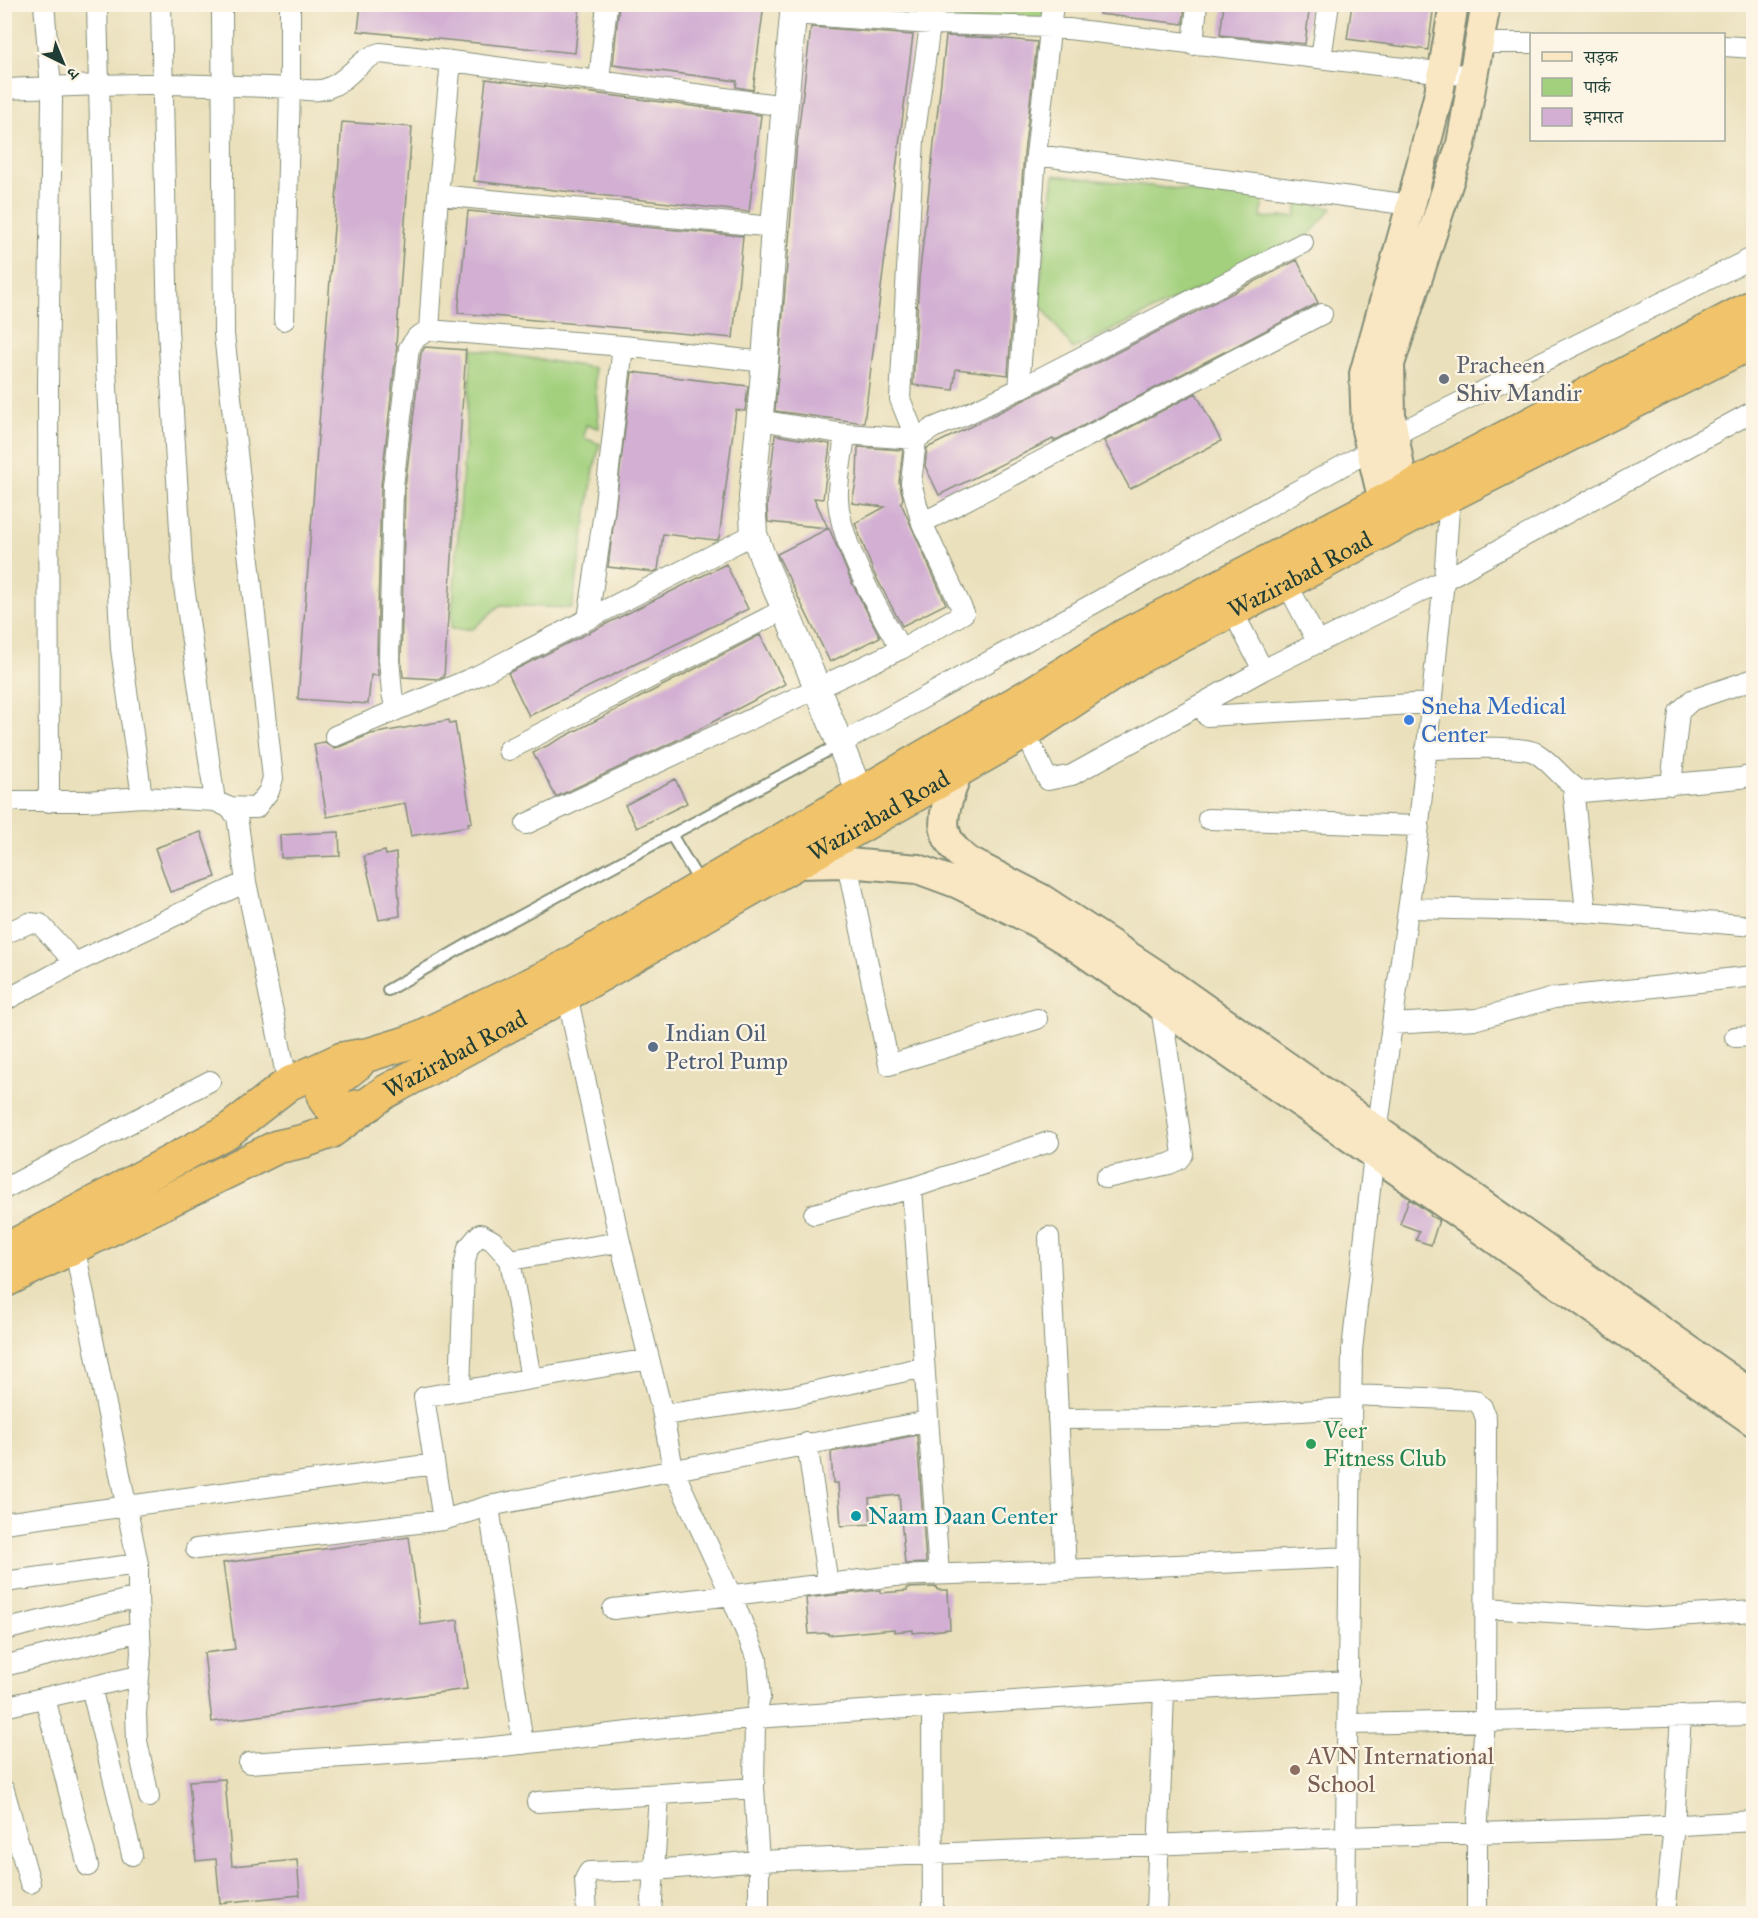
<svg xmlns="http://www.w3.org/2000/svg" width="1758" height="1918" viewBox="0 0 1758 1918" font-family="'IM FELL Great Primer','Noto Serif Devanagari',serif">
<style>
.green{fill:#a2d07d;stroke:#608658;stroke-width:1.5}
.building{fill:#d2afd3}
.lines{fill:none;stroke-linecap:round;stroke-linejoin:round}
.service-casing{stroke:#848e78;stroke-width:14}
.minor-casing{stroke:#848e78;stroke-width:22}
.tertiary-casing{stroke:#848e78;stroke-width:28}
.secondary-casing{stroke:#848e78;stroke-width:32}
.trunk-casing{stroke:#848e78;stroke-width:36}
.service{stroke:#fff;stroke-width:10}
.minor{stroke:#fff;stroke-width:20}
.tertiary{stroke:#fff;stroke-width:26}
.secondary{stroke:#f9e7c3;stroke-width:28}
.trunk{stroke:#f1c36a;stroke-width:33}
.worship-dot{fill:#6b7280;stroke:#fcf5e5;stroke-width:2}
.shop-dot{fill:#3f7fe0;stroke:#fcf5e5;stroke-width:2}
.service-dot{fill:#5c6f8a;stroke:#fcf5e5;stroke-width:2}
.leisure-dot{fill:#2e9e5b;stroke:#fcf5e5;stroke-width:2}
.culture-dot{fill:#0f9aa8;stroke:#fcf5e5;stroke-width:2}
.education-dot{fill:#8d6e63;stroke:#fcf5e5;stroke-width:2}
.labels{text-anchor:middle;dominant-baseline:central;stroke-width:4.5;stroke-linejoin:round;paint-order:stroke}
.worship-label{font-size:24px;fill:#5b616d;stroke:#fcf5e5;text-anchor:start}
.street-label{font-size:24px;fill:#1f3d34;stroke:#fcf5e5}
.shop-label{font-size:24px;fill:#366cbe;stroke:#fcf5e5;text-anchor:start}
.service-label{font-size:24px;fill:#4e5e75;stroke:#fcf5e5;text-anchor:start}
.leisure-label{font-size:24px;fill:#27864d;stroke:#fcf5e5;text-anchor:start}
.culture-label{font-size:24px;fill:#0d838f;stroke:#fcf5e5;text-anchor:start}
.education-label{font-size:24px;fill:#785e54;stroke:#fcf5e5;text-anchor:start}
</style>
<rect width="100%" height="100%" fill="#fcf5e5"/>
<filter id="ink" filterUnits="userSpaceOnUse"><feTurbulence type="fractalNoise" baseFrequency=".0167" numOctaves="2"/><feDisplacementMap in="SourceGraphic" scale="12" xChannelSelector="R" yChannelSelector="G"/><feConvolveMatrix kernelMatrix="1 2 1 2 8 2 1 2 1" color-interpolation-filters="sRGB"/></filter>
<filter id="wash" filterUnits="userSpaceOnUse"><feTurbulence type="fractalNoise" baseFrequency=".008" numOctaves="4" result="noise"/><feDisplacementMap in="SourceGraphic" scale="24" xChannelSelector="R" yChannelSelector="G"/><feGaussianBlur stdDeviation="1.35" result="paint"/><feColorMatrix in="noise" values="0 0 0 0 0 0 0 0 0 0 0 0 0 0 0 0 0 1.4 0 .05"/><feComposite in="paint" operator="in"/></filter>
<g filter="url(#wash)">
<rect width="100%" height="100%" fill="#eae0bc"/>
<!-- green -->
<path class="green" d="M937 5H1050L1048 24 936 20Z
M1054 175 1263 199 1261 218 1296 216 1298 201 1332 208 1309 235 1073 349 1038 301Z
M472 349 594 368 599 428 586 425 584 438 600 444 594 469 572 608 500 605 473 629H451Z"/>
<g id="blocks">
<!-- building -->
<path class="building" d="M361 4H580L575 53 358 31Z
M619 4H764L753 90 736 87 737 81 613 65Z
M1100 4H1185L1183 24 1099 14Z
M1224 4H1310L1305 44 1220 35Z
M1352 4H1434L1428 50 1347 39Z
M811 27 913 35 864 423 775 411 797 142Z
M946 36 996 38 1037 42 1024 154 1008 375 956 369 953 390 913 385 919 278Z
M486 79 761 115 749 212 474 181Z
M342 122 412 127 396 345H397L381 486 377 659 378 676 371 675 368 704 298 699Z
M468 211 743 236 733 338 458 313Z
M1297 260 1318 303 1054 441 1053 439 939 495 925 466 927 448 1032 396Z
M425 347 466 350 444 677 438 679 403 677 401 659 405 487 421 353Z
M632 372 748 386 745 411 736 410 719 538 716 540 663 534 658 570 653 572 608 567Z
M1196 393 1221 441 1130 489 1104 441Z
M775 435 830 444 823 499 814 498 828 528 768 522 767 505Z
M858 447 903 450 899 482 903 498 901 503 946 604 902 626 873 571 855 523 885 507 852 503 857 477Z
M829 528 851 581 880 637 830 662 777 554Z
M726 564 748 609 529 716 508 673Z
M760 635 785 684 688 735 556 797 533 753Z
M449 720 450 724 455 723 472 822 468 823 469 826 411 836 405 803 327 817 314 744 325 742 333 748 339 747 371 734Z
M675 779 687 803 637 828 625 805Z
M201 832 216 877 170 892 155 848Z
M339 832 340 856 281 858 280 835Z
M385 851 386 855 396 853 400 916 379 920 364 856Z
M1409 1199 1431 1214 1430 1216 1439 1220 1431 1245 1416 1240 1419 1231 1400 1224Z
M917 1435 926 1563 905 1564 899 1495 869 1498 871 1524 841 1526 838 1483H833L831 1452Z
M409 1537 421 1625 458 1620 467 1689 212 1722 204 1653 235 1649 223 1563Z
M937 1587 938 1590H948L950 1629 913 1633V1630L894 1632V1629L828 1635V1633L809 1634 806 1598 880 1590V1593L907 1591V1588Z
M225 1779 232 1866 297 1860 300 1895 220 1903 216 1859 196 1861 189 1781Z"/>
</g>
</g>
<g filter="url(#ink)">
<use href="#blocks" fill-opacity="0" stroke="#848e78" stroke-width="1.5"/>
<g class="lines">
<defs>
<path id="service" d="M672 836 700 883
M388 990 470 943 840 744"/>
<path id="minor" d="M44 4 52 100 48 385 49 802
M97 4 106 368 121 649 142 797
M161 4 168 329 183 579 215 801
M222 4 224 334 273 778 269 791 256 808 228 807
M793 14 931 24 1051 27 1472 76
M1478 43H1532
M1193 45 1197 4
M1724 46 1754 48
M1321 58 1329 4
M599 81 607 4
M4 89C58 87 111 83 164 84 205 85 247 86 288 88 301 89 315 93 328 88 349 81 358 59 380 53L451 61 785 106
M1036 155 1411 205
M438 195 774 227
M284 320 290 88V4
M429 330 438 195 451 61
M1019 389 1036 155 1053 4
M759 420 845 434 916 439 933 428 965 415 1019 389 1303 243
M845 434C843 455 837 479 838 499 840 542 879 612 901 649
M922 523 1322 314
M1286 582 1318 643
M1232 610 1263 670
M588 619 604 512 623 346
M396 710 392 693 389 659 393 486 409 348 417 337 429 330 623 346 765 362
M1207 716 1430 703
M1025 732 1048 780 1072 775 1263 670 1444 580 1754 411
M335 736 477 676 754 534
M840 744 1371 450 1394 435 1754 257
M1426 749C1447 749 1521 744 1536 753 1554 764 1564 782 1582 792L1740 778 1754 775
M508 750 785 609
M1671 785 1679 712 1692 700 1754 679
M1573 787 1586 912
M4 801H87L142 797 215 801 228 807 237 816 246 882 288 1084
M1208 819 1418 826
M526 824 901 649 964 613 922 523 911 483 916 439 900 399 914 139 933 4
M847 863 889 1065 1037 1019
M1409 908 1586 912 1742 925
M4 934 29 923 40 924 75 963
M567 994 620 1242 663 1415 673 1469 731 1595 757 1659 760 1698 755 1718 754 1788 759 1861V1914
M4 1001 75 963 246 882
M1392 1024 1477 1019 1554 998 1754 976
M1735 1037 1754 1036
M1106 1178 1169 1164 1178 1160 1183 1154 1161 1007
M912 1188 939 1574
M4 1189 210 1081
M814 1214 912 1188 1049 1142
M1049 1237 1066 1570
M74 1245 138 1564V1597L141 1653 136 1713 137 1741 149 1797
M510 1260 620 1242
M460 1391 464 1267 468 1248 480 1234 493 1241 510 1260 531 1379
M1352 1395 1474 1400 1482 1407 1486 1419 1485 1720 1477 1833V1914
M663 1415 794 1396 924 1367
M1058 1419 1182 1418 1351 1408
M807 1443 828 1584
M489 1506 523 1744
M443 1520 424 1397 649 1359
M4 1523 434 1464
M196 1549 443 1520 489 1506 928 1421
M4 1582 138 1564
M1486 1608 1644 1618 1754 1611
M613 1609 895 1576 1066 1570 1350 1557
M4 1630 138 1597
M4 1666 140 1631
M91 1687 132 1855
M45 1698 88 1866
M932 1706 933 1914
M4 1707 138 1676
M1349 1724 1754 1715
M249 1763 484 1748 755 1718 1164 1691 1349 1681
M4 1790 30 1883
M537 1802 754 1788
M587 1914 585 1879 589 1872 654 1870 759 1861 1346 1837 1608 1829 1754 1821
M651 1914 659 1795
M1156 1914 1164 1691
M1345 1914 1352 1350 1374 1154 1416 853 1444 580 1450 495
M1665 1914 1674 1825 1681 1716"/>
<path id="tertiary" d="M794 4 774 227 765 362 752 497 754 534 767 569 785 609 860 793"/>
<path id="secondary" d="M1404 491 1391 417 1390 364 1461 144 1486 4
M1383 501 1366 430 1364 374 1411 205 1439 93 1454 4
M958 771C946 808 930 833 968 861L1042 899 1156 974 1754 1396
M795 864 847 863 918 869 956 883 1001 905 1032 920 1072 944 1374 1154 1754 1422"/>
<g id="trunk">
<path d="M358 1063 329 1086 323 1094C327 1115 353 1108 368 1105"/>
<path d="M4 1251 228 1131 288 1084 342 1059 371 1054 410 1042 555 973 1028 696 1124 636 1404 491 1754 306"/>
<path id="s1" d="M4 1281 277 1147 304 1141 330 1132 385 1092 567 994 1025 732 1135 659 1276 588 1450 495 1754 341"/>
</g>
</defs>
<!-- service casing -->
<use href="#service" class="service-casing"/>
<!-- minor casing -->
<use href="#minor" class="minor-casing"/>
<!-- tertiary casing -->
<use href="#tertiary" class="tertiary-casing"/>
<!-- secondary casing -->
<use href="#secondary" class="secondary-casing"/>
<!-- trunk casing -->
<use href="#trunk" class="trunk-casing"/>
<!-- service -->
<use href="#service" class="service"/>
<!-- minor -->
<use href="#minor" class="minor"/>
<!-- tertiary -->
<use href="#tertiary" class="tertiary"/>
<!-- secondary -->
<use href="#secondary" class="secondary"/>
<!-- trunk -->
<use href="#trunk" class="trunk"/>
</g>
</g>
<!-- markers -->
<circle class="worship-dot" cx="1444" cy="379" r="6"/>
<circle class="shop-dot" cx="1409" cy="720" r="6"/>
<circle class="service-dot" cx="653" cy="1047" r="6"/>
<circle class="leisure-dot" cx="1311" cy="1444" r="6"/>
<circle class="culture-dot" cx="856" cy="1516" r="6"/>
<circle class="education-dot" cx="1295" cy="1770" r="6"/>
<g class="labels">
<!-- worship labels -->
<g class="worship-label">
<text x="1456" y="365">Pracheen<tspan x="1456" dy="28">Shiv Mandir</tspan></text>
</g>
<!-- street labels -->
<g class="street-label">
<text stroke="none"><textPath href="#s1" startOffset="1479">Wazirabad Road</textPath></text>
<text stroke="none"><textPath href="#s1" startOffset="993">Wazirabad Road</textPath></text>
<text stroke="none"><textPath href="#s1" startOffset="507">Wazirabad Road</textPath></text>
</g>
<!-- shop labels -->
<g class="shop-label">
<text x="1421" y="706">Sneha Medical<tspan x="1421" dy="28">Center</tspan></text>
</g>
<!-- service labels -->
<g class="service-label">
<text x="665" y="1033">Indian Oil<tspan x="665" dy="28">Petrol Pump</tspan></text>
</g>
<!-- leisure labels -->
<g class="leisure-label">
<text x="1323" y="1430">Veer<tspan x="1323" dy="28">Fitness Club</tspan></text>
</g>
<!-- culture labels -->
<g class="culture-label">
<text x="868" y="1516">Naam Daan Center</text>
</g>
<!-- education labels -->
<g class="education-label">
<text x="1307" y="1756">AVN International<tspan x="1307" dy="28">School</tspan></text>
</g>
</g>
<!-- margin -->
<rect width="1758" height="1918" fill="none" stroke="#fcf5e5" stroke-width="24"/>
<!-- legend -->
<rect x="1530" y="33" width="195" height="108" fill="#fcf5e5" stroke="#a4ab9e" stroke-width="1.5"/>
<rect x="1542" y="52" width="30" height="9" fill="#f9e7c3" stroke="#a4ab9e" stroke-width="1.5"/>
<text x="1584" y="63" font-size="18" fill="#1f3d34">सड़क</text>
<rect x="1542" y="78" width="30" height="18" fill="#a2d07d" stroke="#a4ab9e" stroke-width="1.5"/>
<text x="1584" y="93" font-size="18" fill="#1f3d34">पार्क</text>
<rect x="1542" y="108" width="30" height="18" fill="#d2afd3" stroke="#a4ab9e" stroke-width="1.5"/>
<text x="1584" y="123" font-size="18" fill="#1f3d34">इमारत</text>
<!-- north arrow -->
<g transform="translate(63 63) rotate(137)" stroke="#fcf5e5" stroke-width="4.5" paint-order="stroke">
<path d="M0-4.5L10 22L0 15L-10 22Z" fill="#1f3d34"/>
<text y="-9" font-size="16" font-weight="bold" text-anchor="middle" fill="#1f3d34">उ</text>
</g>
</svg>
